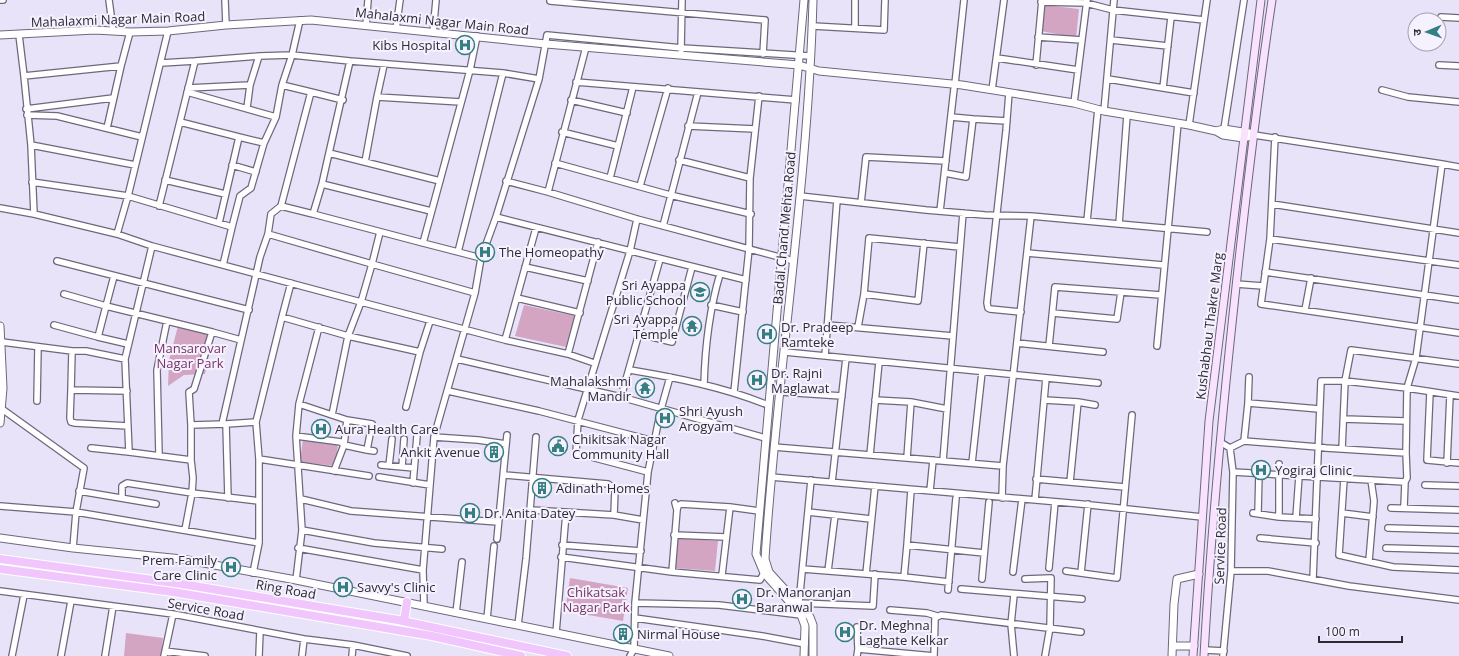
<svg xmlns="http://www.w3.org/2000/svg" width="1459" height="656" viewBox="0 0 1459 656" font-family="'Open Sans','Noto Sans Devanagari',sans-serif">
<style>
.green{fill:#d3a5c3}
.lines{fill:none;stroke-linecap:round;stroke-linejoin:round}
.minor-casing{stroke:#6e687c;stroke-width:8}
.tertiary-casing{stroke:#6e687c;stroke-width:9}
.secondary-casing{stroke:#6e687c;stroke-width:9}
.primary-casing{stroke:#fff;stroke-width:10}
.minor{stroke:#fff;stroke-width:5.5}
.tertiary{stroke:#fff;stroke-width:7}
.secondary{stroke:#f8e2fe;stroke-width:7}
.primary{stroke:#f1c6fd;stroke-width:8}
.labels{text-anchor:middle;dominant-baseline:central;stroke-width:4;stroke-linejoin:round;paint-order:stroke}
.street-label{font-size:13px;fill:#2d2a33;stroke:#f5f1ff}
.poi-label{font-size:13px;fill:#2d2a33;stroke:#f5f1ff;text-anchor:start}
.park-label{font-size:13px;fill:#763364;stroke:#f5f1ff}
</style>
<rect width="100%" height="100%" fill="#e9e3f9"/>
<!-- green -->
<path class="green" d="M1044 5 1079 9 1076 38 1041 31Z
M524 305 575 316 566 347 515 336Z
M178 326 213 335 205 374 184 375 168 386 169 360Z
M303 439 338 443 336 466 300 462Z
M677 538 718 541 715 571 675 568Z
M570 578 628 588 623 621 565 611Z
M126 633 163 638 161 656H124Z"/>
<g class="lines">
<defs>
<path id="minor" d="M0 0H3
M109 0 113 30
M225 0 226 25
M550 1 765 20 763 54
M1041 2 1086 3 1113 10 1204 20
M1441 17 1459 18
M366 26 368 0
M813 26 884 30 885 0
M855 27V0
M396 29 400 0
M433 33 436 0
M19 35 24 76
M1038 37 1082 40
M1111 40 1168 46
M681 50 682 0
M259 56 292 55 300 20
M997 58 1078 70
M350 61 503 73
M161 63 195 61
M1036 65 1042 0
M1439 65 1459 66
M121 66 130 32
M1108 79 1194 93
M576 82 796 100
M955 84 964 0
M1163 88 1171 17
M992 90 1004 0
M1382 90 1408 97 1459 102
M187 92 276 117
M311 92 343 100
M1009 93 1006 131 987 303 988 308 990 309 1021 312
M377 97 384 65
M571 100 627 113
M1074 103 1087 0
M247 108 250 85
M26 109 113 98
M1104 111 1114 0
M27 115 57 116 142 137
M973 119 1007 121
M180 122 239 137 219 223
M1189 125 1207 0
M688 126 755 129
M107 128 121 66 24 76 31 145 34 214 117 234
M1224 129 1244 0
M562 132 618 146
M1254 135 1442 164
M1275 137 1270 239 1261 304 1459 333
M264 143 276 117 282 85
M31 145 135 165
M679 160 750 178
M365 162 377 97 461 102
M555 163 670 195 751 214
M232 165 256 172
M1459 167 1442 164 1416 358 1407 388 1459 396
M945 173 966 177 973 119 951 117
M610 178 633 87
M165 180 225 194
M506 181 548 192 637 219 794 261
M32 182 128 196 168 31
M322 184 329 153 440 181
M640 186 668 88
M548 192 586 47
M800 196 926 210 985 215 1031 216 1207 232
M861 203 866 157 946 161
M1272 204 1459 233
M159 206 195 61 259 56 250 85 188 88
M281 206 271 214 268 234 372 264 380 232
M0 208 34 214
M940 211 954 89
M313 214 281 206 311 92 282 85 292 55 350 61 329 153
M496 217 746 280
M637 219 630 251 578 420 576 453 648 472
M1087 221 1098 109
M1119 224 1127 115
M663 226 698 92
M232 227 240 196 251 188 264 143 239 137
M1270 239 1459 265
M423 243 313 214 322 184 431 211
M152 246 117 234 128 196 232 227 223 265
M458 252 423 243 470 70 477 36
M1027 253 1163 265
M481 258 458 252 503 73 539 79
M57 261 249 310
M525 267 588 281
M1265 272 1459 300
M1236 284 1263 286
M475 293 372 264 361 302 505 340 568 354 594 363
M64 294 106 306 114 276
M864 294 918 301 924 243
M517 298 580 313
M711 305 743 312
M1305 310 1311 278
M1053 313 1117 319 1121 292
M282 317 291 283
M54 325 98 337
M828 325 953 336
M858 327 864 294 869 238 960 247
M640 334 672 342 692 267
M505 340 536 228
M2 342 72 351
M1017 343 1103 352
M128 344 98 337 106 306 212 332
M1049 346 1055 287 1161 295
M1157 346 1178 123
M420 352 430 321
M785 352 1098 383
M568 354 598 242
M825 356 837 200
M457 359 621 397 765 438
M630 370C678 378 723 387 768 405
M704 385C705 347 709 311 720 274
M71 390 72 351H86L125 359
M127 391 71 390 70 418 71 422 75 423 128 426
M448 391 539 411 654 441
M734 392 749 249 750 178 759 96
M781 392 842 396
M1430 392 1427 460 1459 463
M621 397 660 259
M875 400 911 402 947 409
M1044 400 1078 402 1095 405
M37 401 38 347
M1248 403 1319 409
M332 415 347 420
M1344 419 1405 421
M222 424 260 257 268 234
M226 424 256 422
M191 425 189 392 194 389 212 332 241 340
M296 436 299 404
M434 437 478 440 506 444
M1244 441 1318 447 1326 448 1406 453 1407 388 1345 381H1321L1313 579
M1220 442 1230 448 1233 472 1231 571 1223 656
M774 447 1003 466
M91 448 129 452
M1230 448 1244 441 1248 403 1249 377
M1342 449 1345 381 1351 350 1459 364
M367 450 374 451
M159 455 157 370 167 321
M870 455 879 362
M907 458 911 402
M259 459 369 476
M943 461 963 213
M972 463 982 372
M1447 463 1450 395
M1279 464V517L1316 519
M381 465 414 468
M389 466 392 439
M402 467 404 439
M1233 472 1405 482 1407 478 1406 453
M504 475 608 484 615 489 614 515
M379 477 430 485
M771 477 1081 504 1202 517
M1036 479 1125 487
M1344 479 1339 555 1393 567 1459 570
M811 480 799 603 873 606 875 574
M832 482 846 358
M1070 482 1078 402
M413 483 417 436
M1425 485 1459 486
M79 491 156 504
M930 491 933 460
M122 498V486L127 483 192 493 193 478 191 460
M228 498 226 424 191 425V460L129 452 125 359 152 246 361 302 348 336 332 415 299 404 319 327
M1002 498 1003 466 1031 216
M301 499 351 511 498 522
M1035 500 1046 378
M0 506 76 512 84 468 2 409
M730 507 759 511
M1404 507 1405 482
M1391 508 1459 510
M531 510 614 515 643 520
M677 510 678 506 681 504 730 507 722 575
M808 512 871 519
M1253 513 1279 517
M1258 513 1259 473
M1342 513 1373 517
M1296 518 1299 476
M1388 528 1459 530
M185 530 192 493 259 501
M302 530 374 543 442 549
M674 535 726 537
M1260 538 1316 543
M497 539 507 435
M562 545 641 551
M907 545 911 490
M73 548 76 512 259 543
M298 548 423 570
M1386 548 1459 550
M561 557 672 572 760 580 764 573
M1369 561 1374 501 1371 480
M1049 568 1055 502
M803 569 904 577 907 545 984 553
M828 571 835 515
M1066 571 1117 578 1132 415
M1231 571H1268L1349 586 1459 600
M672 572 677 510 675 503
M1013 572 1022 499
M253 573 259 543V459L256 422 282 317 348 336 420 352 406 407
M1081 573 1088 504
M866 574 875 486
M904 577 949 582
M982 579 989 502
M1025 579 1051 578 1050 627 1045 656
M296 580 302 530 296 436 341 442 344 445 367 450 372 424 347 420 344 445 334 471
M961 589 1082 599
M948 590 956 498
M0 591 173 614 304 639 353 645 407 656
M635 603 719 605 801 615
M424 606 423 570 434 437 475 293 481 258 496 217 539 79 547 35 682 48 810 56
M890 610 927 613 937 616
M456 613 462 562
M635 618 762 636 805 644
M487 619 494 546
M518 625 526 559 536 437
M857 627 858 649
M556 633 566 513
M1205 650 1224 651
M165 651 205 656
M12 656 24 595
M61 656 71 601
M105 656 113 606
M164 656 173 614
M259 656 260 631
M302 656 304 639
M352 656 353 645
M630 656 634 649 635 603 648 472 661 409 670 377
M857 656 858 649 934 656
M934 656 935 618 941 615 1081 632
M1014 656 1011 624 1014 595"/>
<path id="tertiary" d="M804 0 756 554 764 573 801 615 805 626 804 656
M0 35 95 30 130 32 168 31 226 25 311 20 546 44 799 65 819 71 962 85 1074 103 1104 111 1189 125 1216 131 1223 135 1243 138 1254 135
M1216 131 1224 129 1249 133
M0 326 3 388 0 423
M0 538 73 548 182 559 296 580 669 656
M1173 646H1194
M813 656V625L810 617 769 572 765 559C777 372 808 187 813 0
M1172 656 1174 604 1177 579 1199 574"/>
<path id="secondary" d="M1193 656 1209 421 1261 0
M1204 656C1209 564 1217 473 1226 382 1239 254 1253 127 1272 0"/>
<path id="primary" d="M0 559 182 584 398 620 567 656
M0 569 173 592 432 636 521 656
M404 621 407 602"/>
</defs>
<!-- minor casing -->
<use href="#minor" class="minor-casing"/>
<!-- tertiary casing -->
<use href="#tertiary" class="tertiary-casing"/>
<!-- secondary casing -->
<use href="#secondary" class="secondary-casing"/>
<!-- primary casing -->
<use href="#primary" class="primary-casing"/>
<!-- minor -->
<use href="#minor" class="minor"/>
<!-- tertiary -->
<use href="#tertiary" class="tertiary"/>
<!-- secondary -->
<use href="#secondary" class="secondary"/>
<!-- primary -->
<use href="#primary" class="primary"/>
</g>
<!-- icons -->
<defs>
<symbol id="hospital-ring" viewBox="-11 -11 22 22"><circle r="9.5" fill="#f5f1ff" stroke="#357e81" stroke-width="1.5"/><path d="M-5-5h3v3.5h4V-5h3V5h-3V1.5h-4V5h-3Z" fill="#357e81"/></symbol>
<symbol id="school-ring" viewBox="-11 -11 22 22"><circle r="9.5" fill="#f5f1ff" stroke="#357e81" stroke-width="1.5"/><path d="M0-5L7-2L0 1L-7-2ZM-4 1L0 2.5L4 1V4Q0 6-4 4Z" fill="#357e81"/></symbol>
<symbol id="temple-ring" viewBox="-11 -11 22 22"><circle r="9.5" fill="#f5f1ff" stroke="#357e81" stroke-width="1.5"/><path d="M0-6L5-2H3V0L6.5 2.5H4V6H1.5V3h-3V6H-4V2.5H-6.5L-3 0V-2H-5Z" fill="#357e81"/></symbol>
<symbol id="civic-ring" viewBox="-11 -11 22 22"><circle r="9.5" fill="#f5f1ff" stroke="#357e81" stroke-width="1.5"/><path d="M-.6-6.5H3V-4.5H.6V-3L4-1V1h2V6H-6V1h2V-1L-.6-3ZM-1.2 2.5V6h2.4V2.5Z" fill="#357e81"/></symbol>
<symbol id="building-ring" viewBox="-11 -11 22 22"><circle r="9.5" fill="#f5f1ff" stroke="#357e81" stroke-width="1.5"/><path d="M-4-6H4V6H1V3H-1V6H-4ZM-2.5-4.3h1.7v1.8h-1.7ZM.8-4.3h1.7v1.8H.8ZM-2.5-1h1.7V.8h-1.7ZM.8-1h1.7V.8H.8Z" fill="#357e81"/></symbol>
</defs>
<g fill-rule="evenodd">
<use href="#hospital-ring" x="454" y="34" width="22" height="22"/>
<use href="#hospital-ring" x="474" y="241" width="22" height="22"/>
<use href="#school-ring" x="689" y="281" width="22" height="22"/>
<use href="#temple-ring" x="681" y="315" width="22" height="22"/>
<use href="#hospital-ring" x="756" y="323" width="22" height="22"/>
<use href="#hospital-ring" x="746" y="369" width="22" height="22"/>
<use href="#temple-ring" x="634" y="377" width="22" height="22"/>
<use href="#hospital-ring" x="654" y="407" width="22" height="22"/>
<use href="#hospital-ring" x="310" y="418" width="22" height="22"/>
<use href="#civic-ring" x="547" y="435" width="22" height="22"/>
<use href="#building-ring" x="483" y="441" width="22" height="22"/>
<use href="#hospital-ring" x="1250" y="459" width="22" height="22"/>
<use href="#building-ring" x="531" y="477" width="22" height="22"/>
<use href="#hospital-ring" x="459" y="502" width="22" height="22"/>
<use href="#hospital-ring" x="220" y="556" width="22" height="22"/>
<use href="#hospital-ring" x="332" y="576" width="22" height="22"/>
<use href="#hospital-ring" x="731" y="588" width="22" height="22"/>
<use href="#hospital-ring" x="834" y="621" width="22" height="22"/>
<use href="#building-ring" x="612" y="623" width="22" height="22"/>
</g>
<g class="labels">
<!-- street labels -->
<g class="street-label">
<text transform="translate(118 19) rotate(-2)">Mahalaxmi Nagar Main Road</text>
<text transform="translate(442 21) rotate(6)">Mahalaxmi Nagar Main Road</text>
<text transform="translate(784 228) rotate(-85)">Badal Chand Mehta Road</text>
<text transform="translate(1209 326) rotate(-83)">Kushabhau Thakre Marg</text>
<text transform="translate(1220 546) rotate(-88)">Service Road</text>
<text transform="translate(286 589) rotate(10)">Ring Road</text>
<text transform="translate(206 609) rotate(10)">Service Road</text>
</g>
<!-- poi labels -->
<g class="poi-label">
<text x="451" y="45" text-anchor="end">Kibs Hospital</text>
<text x="499" y="252">The Homeopathy</text>
<text x="686" y="285" text-anchor="end">Sri Ayappa<tspan x="686" dy="15">Public School</tspan></text>
<text x="678" y="319" text-anchor="end">Sri Ayappa<tspan x="678" dy="15">Temple</tspan></text>
<text x="781" y="327">Dr. Pradeep<tspan x="781" dy="15">Ramteke</tspan></text>
<text x="771" y="373">Dr. Rajni<tspan x="771" dy="15">Maglawat</tspan></text>
<text x="631" y="381" text-anchor="end">Mahalakshmi<tspan x="631" dy="15">Mandir</tspan></text>
<text x="679" y="411">Shri Ayush<tspan x="679" dy="15">Arogyam</tspan></text>
<text x="335" y="429">Aura Health Care</text>
<text x="572" y="439">Chikitsak Nagar<tspan x="572" dy="15">Community Hall</tspan></text>
<text x="480" y="452" text-anchor="end">Ankit Avenue</text>
<text x="1275" y="470">Yogiraj Clinic</text>
<text x="556" y="488">Adinath Homes</text>
<text x="484" y="513">Dr. Anita Datey</text>
<text x="217" y="560" text-anchor="end">Prem Family<tspan x="217" dy="15">Care Clinic</tspan></text>
<text x="357" y="587">Savvy's Clinic</text>
<text x="756" y="592">Dr. Manoranjan<tspan x="756" dy="15">Baranwal</tspan></text>
<text x="859" y="625">Dr. Meghna<tspan x="859" dy="15">Laghate Kelkar</tspan></text>
<text x="637" y="634">Nirmal House</text>
</g>
<!-- park labels -->
<g class="park-label">
<text x="190" y="348">Mansarovar<tspan x="190" dy="15">Nagar Park</tspan></text>
<text x="596" y="592">Chikatsak<tspan x="596" dy="15">Nagar Park</tspan></text>
</g>
</g>
<!-- north arrow -->
<g transform="translate(1427 32) rotate(268)"><circle r="19" fill="#f5f1ff" stroke="#a5a1ad"/>
<path d="M0-3L7 15L0 10L-7 15Z" fill="#357e81"/>
<text y="-6" font-size="11" font-weight="bold" text-anchor="middle" fill="#2d2a33">उ</text>
</g>
<!-- scale -->
<path d="M1319 636v6h83v-6" fill="none" stroke="#2d2a33" stroke-width="2"/>
<text x="1325" y="636" font-size="12" fill="#2d2a33" stroke="#f5f1ff" stroke-width="3" paint-order="stroke">100 m</text>
</svg>
